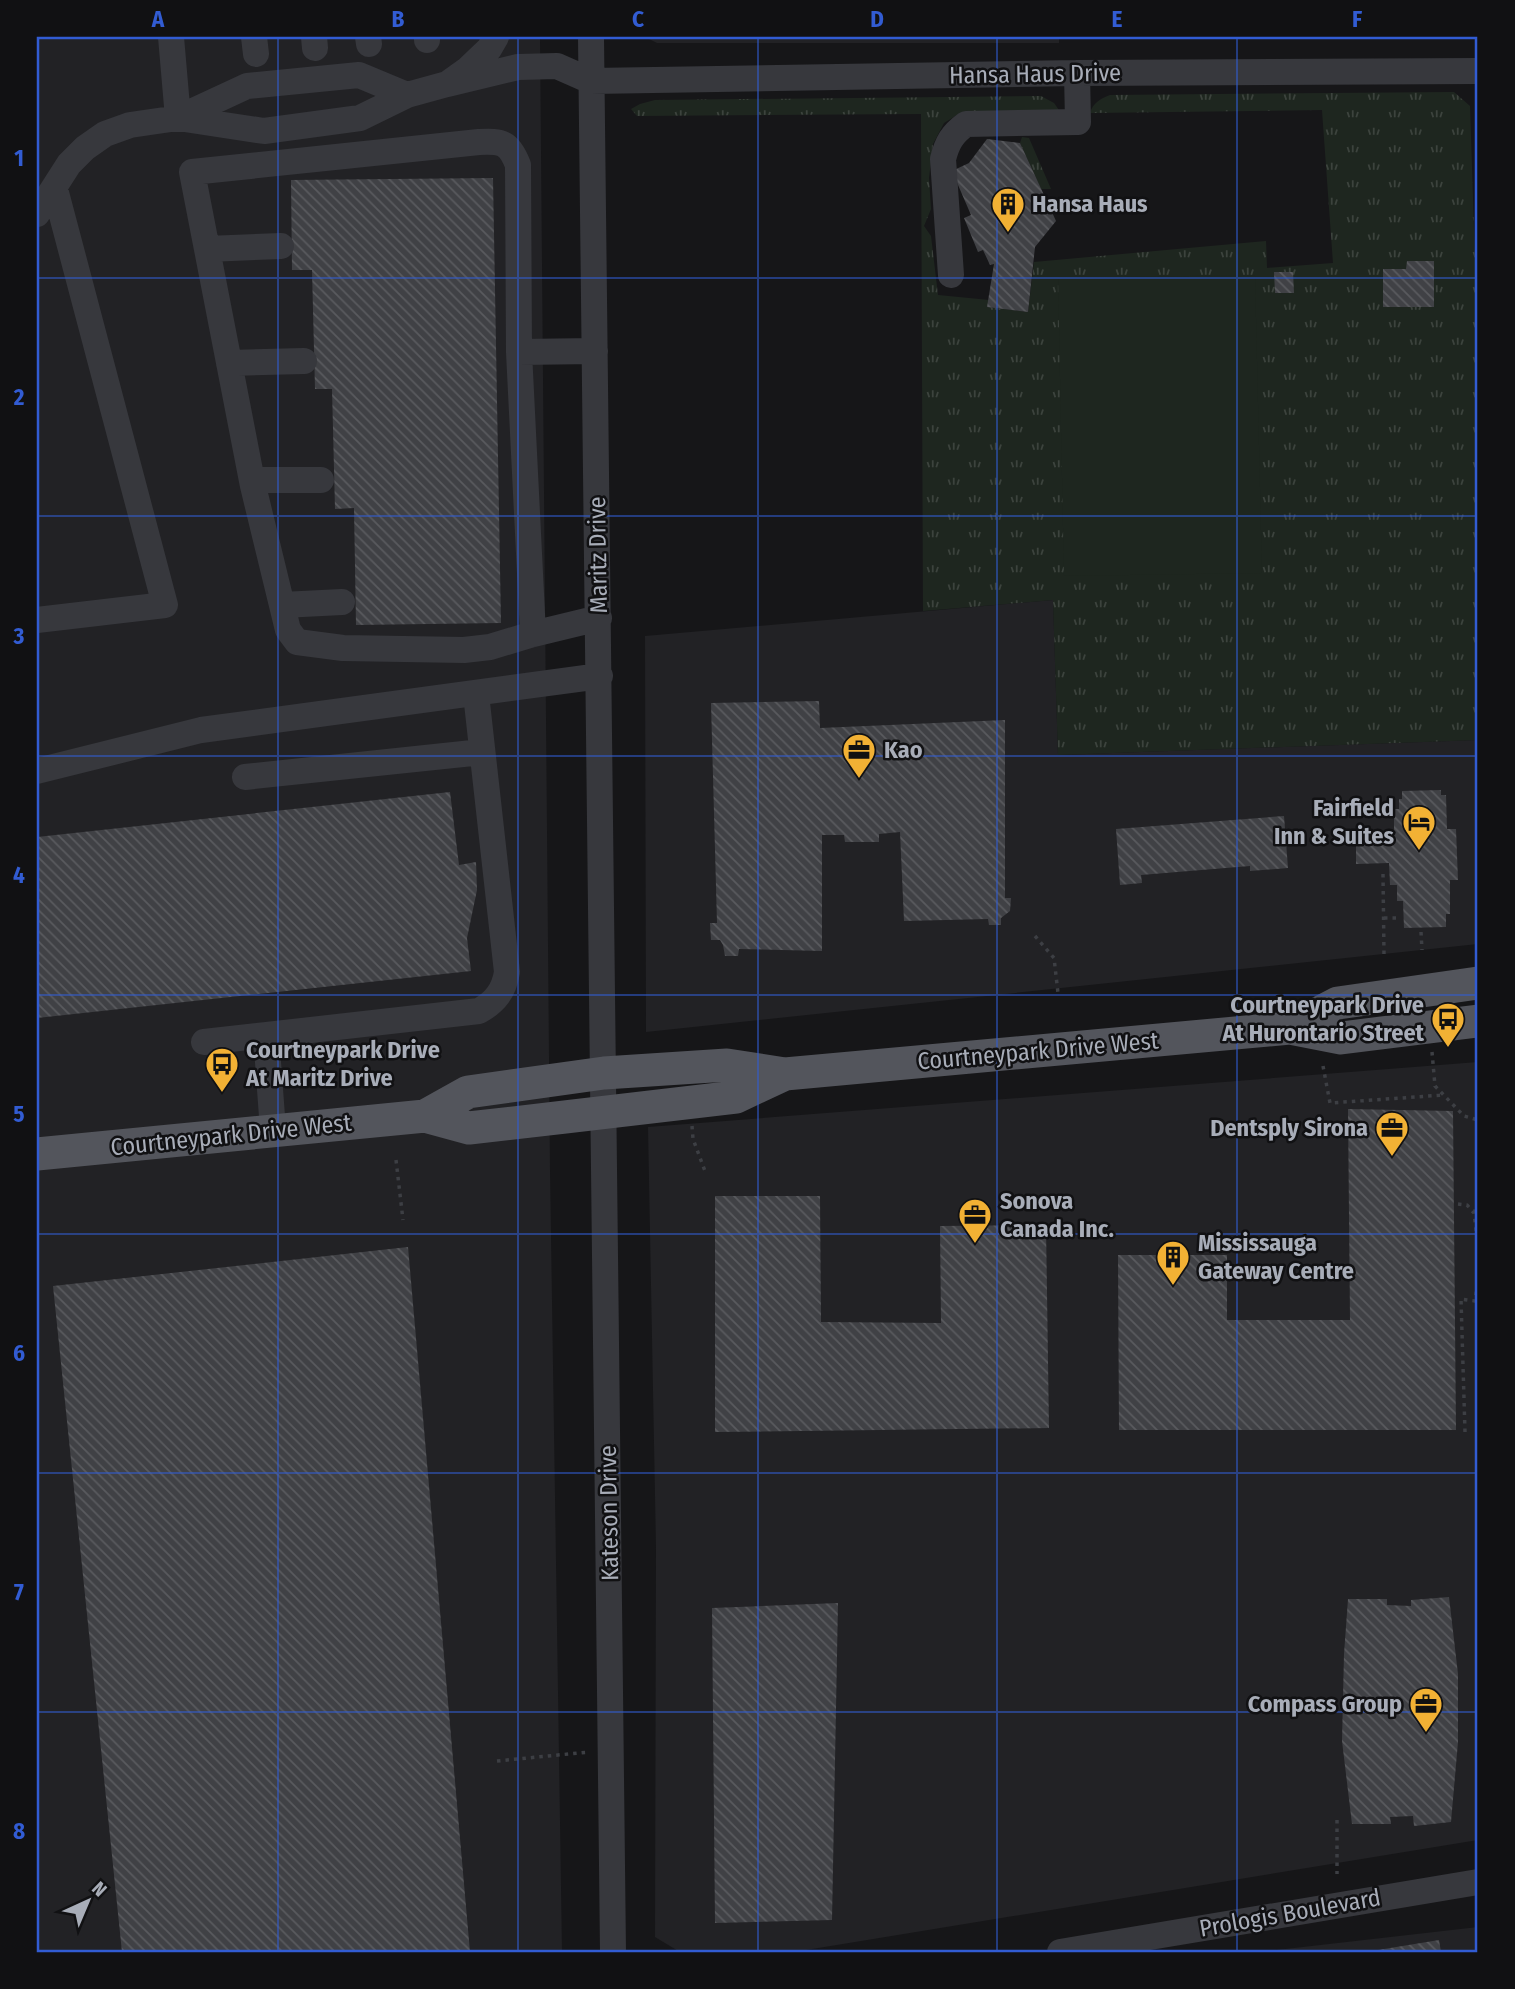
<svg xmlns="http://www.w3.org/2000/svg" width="1515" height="1989" viewBox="0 0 1515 1989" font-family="'Fira Sans Condensed',sans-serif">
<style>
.built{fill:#222225}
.grass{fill:url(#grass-tufts)}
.pitch{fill:#1e261f}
.building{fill:url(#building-back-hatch)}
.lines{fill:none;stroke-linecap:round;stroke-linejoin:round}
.path{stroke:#3d3f44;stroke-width:3.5;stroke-dasharray:3.5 5;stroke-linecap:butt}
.minor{stroke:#37383d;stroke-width:26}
.major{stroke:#53555c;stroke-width:33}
.grid{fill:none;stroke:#325cd3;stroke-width:2;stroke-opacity:0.55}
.labels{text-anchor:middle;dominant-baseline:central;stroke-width:5;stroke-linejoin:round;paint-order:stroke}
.street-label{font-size:24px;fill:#a8adb8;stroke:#111113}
.poi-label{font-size:24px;font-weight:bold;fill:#a8adb8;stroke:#111113;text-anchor:start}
.neatline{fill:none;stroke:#325cd3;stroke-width:2.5}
.grid-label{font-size:23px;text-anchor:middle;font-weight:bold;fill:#325cd3}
</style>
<defs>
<pattern id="grass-tufts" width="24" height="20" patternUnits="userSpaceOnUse" patternTransform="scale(1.75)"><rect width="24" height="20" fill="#1e261f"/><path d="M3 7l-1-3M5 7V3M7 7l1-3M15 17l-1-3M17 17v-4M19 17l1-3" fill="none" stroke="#3c433d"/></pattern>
<pattern id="building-back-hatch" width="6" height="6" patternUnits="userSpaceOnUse" patternTransform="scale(1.75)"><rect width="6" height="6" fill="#404145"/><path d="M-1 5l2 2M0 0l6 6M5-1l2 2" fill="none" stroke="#595a5e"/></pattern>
</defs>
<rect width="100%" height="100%" fill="#161618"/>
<!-- built -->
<path class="built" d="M37 37H540L550 1170 562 1952H37Z
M645 37H1059V43H657Z
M1053 600 1058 755 1478 740V944L646 1032 645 636Z
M1478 1062V1840L794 1952H680L655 1937 656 1548 648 1127Z
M1478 1927V1952H1260Z"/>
<!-- grass -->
<path class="grass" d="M1454 92 1470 106 1478 354V740L1058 755 1053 600 923 611 921 114 637 116 631 109 640 104 655 100 1041 96 1054 103 1061 113 957 115 944 123 933 144 929 178 931 209 924 226 931 236 938 295 989 300 988 307 1028 312 1034 262 1266 241 1267 268 1333 263 1322 110 1090 113C1093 103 1100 99 1110 95Z
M1022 137 1029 138 1051 189H1041L1020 143Z"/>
<!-- pitch -->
<path class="pitch" d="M1255 275 1262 573 1064 576 1058 278Z"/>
<!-- building -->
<path class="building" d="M987 139 1020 143 1056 221 1035 247 1028 312 987 307 994 264 990 265 983 250 978 252 964 218 971 215 952 171 969 163Z
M493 178 501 623 356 625 354 508 335 509 332 389H315L312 270H292L291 180Z
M1407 261H1434V307H1383V269H1406Z
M1274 272H1293L1294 293H1275Z
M819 701 820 728 1005 720V898H1011L1010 911 1001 918V925H989L988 919 904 921 900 832 879 834V842H845L844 835H822V951L739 949 738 956H725L723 945 720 940H711L710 923H717L711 703Z
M1441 790V795H1446L1447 829H1456L1458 880H1450V914H1446V927L1404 928 1403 901H1397V885H1390L1389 863 1356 864V832H1394V809H1399V799H1402V791Z
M450 792 459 865 476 862 477 890 467 938 471 971 37 1018V837Z
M1284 816 1288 868 1250 871V866L1141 875 1142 883 1120 885 1116 829Z
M1348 1109 1453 1111 1456 1430H1119L1118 1255H1227V1320H1350Z
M715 1196H820L821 1322 941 1323 940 1226 1046 1225 1049 1428 715 1432Z
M408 1247 470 1952H122L53 1286Z
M1449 1597 1458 1674V1742L1451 1822 1414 1826 1413 1816 1390 1817 1391 1824H1352L1342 1741 1344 1654 1348 1599H1387V1605L1411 1606V1600Z
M838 1603 832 1920 715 1923 712 1608Z
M1439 1940 1441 1952H1372V1951Z"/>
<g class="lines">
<!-- path -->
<path class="path" d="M1051 212 1080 200
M1383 874 1384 955
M1384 918H1400
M1421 932 1422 950
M1035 936 1054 958 1058 993
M1432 1052 1435 1086 1464 1116 1478 1120V1151
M1323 1066 1330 1103 1444 1095
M692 1126 693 1139 705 1171
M396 1160 403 1220
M1458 1204 1467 1205 1474 1213 1478 1246
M1474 1213 1478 1203
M1465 1432 1461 1299 1475 1301 1478 1279
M497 1761 589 1752
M1337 1820V1874"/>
<!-- minor -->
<path class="minor" d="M171 37 178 118
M254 37 256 54
M314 37 315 48
M368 37 369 44
M427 37V40
M591 37 613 1952
M447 84 518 67 557 66 591 81 1077 73 1478 71
M178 118 247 86 359 75 407 95
M37 214 69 164 85 148 105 134 130 125 178 118 264 131 360 118 407 95 447 84 468 69 489 49 496 37
M207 249 281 246
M951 275 943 159C947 143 952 134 966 124L1078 122 1077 73
M595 351 519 352 518 165C509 142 502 141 479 142L192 172 253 486 288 630 297 642 343 648 464 650 490 647 533 634 599 618
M519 352 533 634
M229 363 304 361
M252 480H321
M282 605 342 602
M37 620 165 605 55 189
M37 771 201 730 600 676
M245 777 482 752
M266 1035 273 1130
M204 1042 479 1011C495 1002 504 991 507 972L476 694
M1060 1952 1478 1882"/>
<!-- major -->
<path class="major" d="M1290 1028 1338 1003 1478 983
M425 1116 468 1092 604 1073 727 1065 785 1074 1290 1028 1341 1038 1478 1021
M37 1154 425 1116 469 1128 565 1117 736 1097 785 1074"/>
</g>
<!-- grid -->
<path class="grid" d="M278 37V1952M518 37V1952M758 37V1952M997 37V1952M1237 37V1952M37 278H1478M37 516H1478M37 756H1478M37 995H1478M37 1234H1478M37 1473H1478M37 1712H1478"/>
<!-- icons -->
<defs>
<symbol id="building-pin" viewBox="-11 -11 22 30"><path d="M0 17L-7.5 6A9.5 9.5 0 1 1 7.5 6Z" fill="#f2b134" stroke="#111113"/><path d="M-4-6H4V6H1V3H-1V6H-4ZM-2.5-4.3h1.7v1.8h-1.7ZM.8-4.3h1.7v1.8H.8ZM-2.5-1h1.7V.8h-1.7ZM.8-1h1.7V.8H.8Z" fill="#111"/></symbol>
<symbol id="office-pin" viewBox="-11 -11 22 30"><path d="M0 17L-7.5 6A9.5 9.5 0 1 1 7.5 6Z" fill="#f2b134" stroke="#111113"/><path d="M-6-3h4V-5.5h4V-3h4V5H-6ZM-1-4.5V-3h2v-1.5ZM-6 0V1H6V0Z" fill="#111"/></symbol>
<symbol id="hotel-pin" viewBox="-11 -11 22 30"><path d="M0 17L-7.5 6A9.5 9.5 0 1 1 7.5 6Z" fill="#f2b134" stroke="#111113"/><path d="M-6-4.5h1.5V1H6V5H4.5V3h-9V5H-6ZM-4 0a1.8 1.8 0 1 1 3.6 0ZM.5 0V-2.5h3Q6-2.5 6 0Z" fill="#111"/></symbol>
<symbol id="bus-pin" viewBox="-11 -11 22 30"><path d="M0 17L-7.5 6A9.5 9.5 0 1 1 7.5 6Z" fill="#f2b134" stroke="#111113"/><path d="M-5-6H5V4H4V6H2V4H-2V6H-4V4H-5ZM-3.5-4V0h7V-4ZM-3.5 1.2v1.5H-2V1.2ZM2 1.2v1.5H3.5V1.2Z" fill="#111"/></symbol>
</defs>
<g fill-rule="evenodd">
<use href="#building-pin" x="989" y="185" width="38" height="52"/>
<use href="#office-pin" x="840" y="731" width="38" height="52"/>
<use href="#hotel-pin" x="1400" y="803" width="38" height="52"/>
<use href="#bus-pin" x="1429" y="1000" width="38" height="52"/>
<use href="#bus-pin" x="203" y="1045" width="38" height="52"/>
<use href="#office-pin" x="1373" y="1109" width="38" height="52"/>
<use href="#office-pin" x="956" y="1196" width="38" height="52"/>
<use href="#building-pin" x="1154" y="1238" width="38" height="52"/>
<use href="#office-pin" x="1407" y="1685" width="38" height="52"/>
</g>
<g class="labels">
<!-- street labels -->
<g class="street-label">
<text transform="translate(1035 74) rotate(-1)">Hansa Haus Drive</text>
<text transform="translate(598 555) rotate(-91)">Maritz Drive</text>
<text transform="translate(1038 1051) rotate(-5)">Courtneypark Drive West</text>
<text transform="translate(231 1135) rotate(-6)">Courtneypark Drive West</text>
<text transform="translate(609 1513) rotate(-91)">Kateson Drive</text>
<text transform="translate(1290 1913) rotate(-10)">Prologis Boulevard</text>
</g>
<!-- poi labels -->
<g class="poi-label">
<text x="1032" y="204">Hansa Haus</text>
<text x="884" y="750">Kao</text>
<text x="1394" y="808" text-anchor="end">Fairfield<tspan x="1394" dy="28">Inn &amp; Suites</tspan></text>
<text x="1424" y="1005" text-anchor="end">Courtneypark Drive<tspan x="1424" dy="28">At Hurontario Street</tspan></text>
<text x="246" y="1050">Courtneypark Drive<tspan x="246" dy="28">At Maritz Drive</tspan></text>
<text x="1368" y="1128" text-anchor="end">Dentsply Sirona</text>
<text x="1000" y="1201">Sonova<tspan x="1000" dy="28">Canada Inc.</tspan></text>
<text x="1198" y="1243">Mississauga<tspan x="1198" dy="28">Gateway Centre</tspan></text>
<text x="1402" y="1704" text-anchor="end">Compass Group</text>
</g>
</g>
<!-- border -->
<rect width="1515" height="1989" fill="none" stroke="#111113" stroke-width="77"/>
<!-- north arrow -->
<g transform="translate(88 1901) rotate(44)" stroke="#111113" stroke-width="5" paint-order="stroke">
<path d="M0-5L12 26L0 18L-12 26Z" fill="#a8adb8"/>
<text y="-10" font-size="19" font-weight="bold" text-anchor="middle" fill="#a8adb8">N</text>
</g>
<rect x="38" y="38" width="1438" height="1913" class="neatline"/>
<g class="grid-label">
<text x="158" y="27">A</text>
<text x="398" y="27">B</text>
<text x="638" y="27">C</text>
<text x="877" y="27">D</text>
<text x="1117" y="27">E</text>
<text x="1357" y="27">F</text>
<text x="19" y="166">1</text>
<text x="19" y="405">2</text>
<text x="19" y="644">3</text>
<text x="19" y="883">4</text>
<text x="19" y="1122">5</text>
<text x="19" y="1361">6</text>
<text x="19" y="1600">7</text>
<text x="19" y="1839">8</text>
</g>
</svg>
